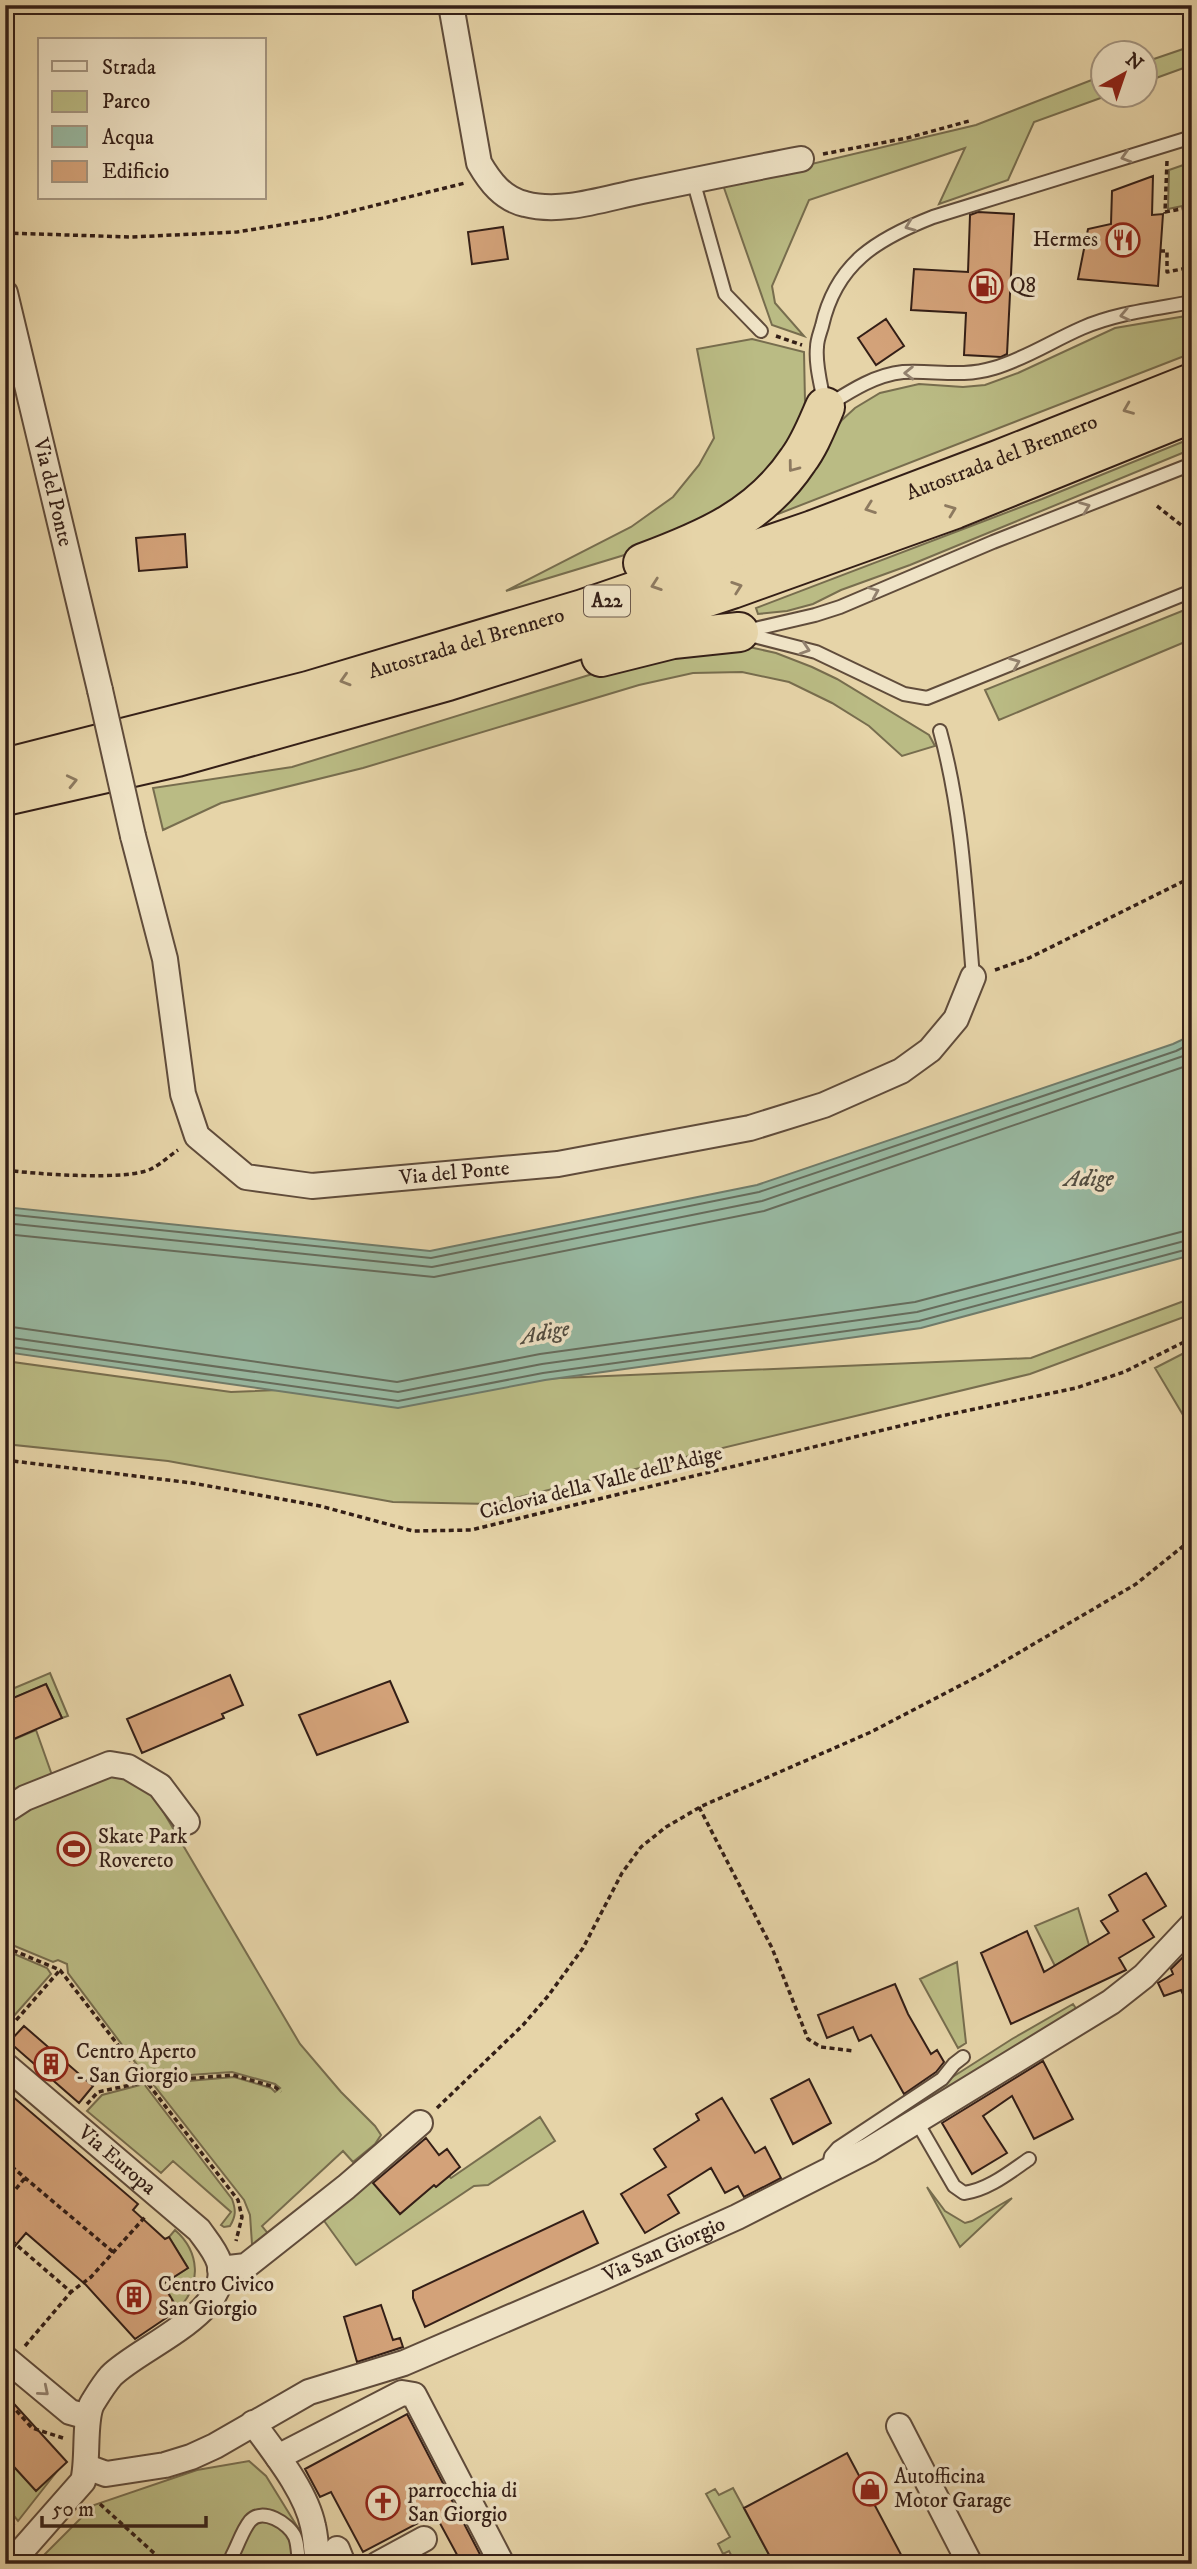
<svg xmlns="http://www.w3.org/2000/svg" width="1197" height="2569" viewBox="0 0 1197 2569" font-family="'IM FELL DW Pica',serif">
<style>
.green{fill:#babb84;stroke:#776d4e;stroke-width:2}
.water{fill:#98b9a2;stroke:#707b6a;stroke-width:2}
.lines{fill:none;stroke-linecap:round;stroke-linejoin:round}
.shore{stroke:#666c5c;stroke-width:2}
.building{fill:#d3a279;stroke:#341f17;stroke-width:2}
.lane-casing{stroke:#604c3b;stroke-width:16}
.street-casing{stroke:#604c3b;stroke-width:28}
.highway-casing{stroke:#341f17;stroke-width:42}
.path{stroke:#341f17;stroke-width:3.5;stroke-dasharray:5 3.5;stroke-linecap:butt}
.lane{stroke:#efe3c6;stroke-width:12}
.street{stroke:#efe3c6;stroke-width:24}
.highway{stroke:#e6d4a8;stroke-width:38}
.street-bridge-casing{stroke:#604c3b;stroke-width:28;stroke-linecap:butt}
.street-bridge{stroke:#efe3c6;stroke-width:24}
.oneway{stroke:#92816e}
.oneway2{stroke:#8d7a60}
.labels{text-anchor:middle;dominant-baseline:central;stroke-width:7;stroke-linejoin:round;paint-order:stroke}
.shield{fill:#efe3c6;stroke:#6c5a4c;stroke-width:2}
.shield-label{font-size:19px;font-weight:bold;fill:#341f17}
.poi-label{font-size:21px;fill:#341f17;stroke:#efe3c6;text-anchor:start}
.street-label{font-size:21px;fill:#341f17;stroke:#efe3c6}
.water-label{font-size:23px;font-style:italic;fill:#524d41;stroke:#efe3c6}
</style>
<rect width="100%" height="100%" fill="#e6d4a8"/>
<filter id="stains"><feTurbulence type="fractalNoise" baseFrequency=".00286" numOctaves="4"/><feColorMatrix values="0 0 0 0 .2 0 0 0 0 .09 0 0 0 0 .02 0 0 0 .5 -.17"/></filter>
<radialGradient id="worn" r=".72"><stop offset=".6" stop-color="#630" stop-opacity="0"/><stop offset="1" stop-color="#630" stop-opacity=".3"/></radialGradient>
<!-- green -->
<path class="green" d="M1192 46V65L1145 82V62Z
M1102 76V94L1109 95 1034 122 1008 180 939 204 965 148 809 200 772 286 775 303 804 336 772 325 723 185 976 125Z
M1192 162V204L1168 209 1169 170Z
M1192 315V353L778 514 772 507 819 453 842 420 855 408 880 393 919 384 963 387 985 385 1018 373 1115 328Z
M752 339 804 352 805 402 800 431 759 492 641 550 506 591 631 527 673 497 699 465 714 438 697 349Z
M1192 438V449L910 565 841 590 813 604 787 611 758 614 756 608 1042 499Z
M1192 607V639L999 720 985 690Z
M740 645 776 653 812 667 837 679 929 735 935 746 902 756 869 726 832 703 789 682 742 672 693 673 639 685 363 768 221 803 163 830 153 788 292 767 602 671Z
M1192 1298V1314L1030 1374 490 1504 393 1502 168 1461 5 1444V1361L231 1392 1031 1358Z
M1192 1349V1430L1155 1368Z
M50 1673 68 1716 62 1718 46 1684 14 1698V1701L5 1705V1692Z
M5 1716 15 1739 36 1730 53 1778 12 1797 5 1779Z
M115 1773 154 1796 300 2044 341 2092 375 2126 381 2135 375 2144 353 2162 343 2151 262 2226 270 2236 257 2246 252 2244 250 2215 244 2200 153 2084 234 2077 271 2088 275 2092 280 2088 275 2084 232 2072 147 2078 68 1973 67 1964 58 1960 53 1962 5 1942V1818Z
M1078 1908 1089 1945 1055 1966 1035 1926Z
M5 1950 47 1968 51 1974 5 2026Z
M957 1962 966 2043 958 2048 920 1979Z
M1073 2004 1079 2013 844 2153 940 2085 1012 2039Z
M144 2084 232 2199C236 2210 236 2216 230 2226L224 2227 221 2225 231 2212 173 2161 161 2173 87 2111 102 2095Z
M540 2117 555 2141 488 2185 474 2186 356 2265 322 2218 369 2177 400 2214 434 2185 436 2187 449 2176 451 2178Z
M927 2187 945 2211 965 2223 972 2221 1012 2198 960 2247Z
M175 2230C200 2252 202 2285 178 2309L163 2284 188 2268 169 2237Z
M5 2457 36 2490 58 2470 18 2521 5 2505Z
M249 2461 266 2476 300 2531 305 2564H35L94 2505 197 2470Z
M733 2488 774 2564H736L729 2551 723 2554 718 2544 730 2537 706 2494 715 2489 719 2495Z"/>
<!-- water -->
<path class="water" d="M1192 1035V1255L921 1328 545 1380 398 1408 5 1352V1207L430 1251 757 1185 1173 1044Z"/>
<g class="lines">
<!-- shore -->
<path class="shore" d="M5 1214 431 1258 759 1192 1176 1051 1192 1043
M5 1223 432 1267 762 1201 1192 1053
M5 1234 434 1277 764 1211 1192 1064
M5 1326 397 1382 540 1354 915 1302 1192 1229
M5 1337 398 1392 542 1364 917 1312 1192 1239
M5 1346 398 1401 543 1373 919 1321 1192 1248"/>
</g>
<!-- building -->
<path class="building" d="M1153 176 1152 215 1163 214 1158 286 1078 279 1088 229 1111 224 1112 191Z
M978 212 1014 214 1007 354 1001 357 964 355 966 313 911 310 914 269 968 272 970 215Z
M503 227 508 259 472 264 468 232Z
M886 319 904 346 876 365 858 338Z
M185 534 187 567 139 571 136 538Z
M230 1675 243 1705 222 1714 224 1718 142 1753 127 1719Z
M390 1681 408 1722 317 1755 299 1715Z
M46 1684 62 1718 14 1739 5 1716V1705L14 1701 13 1698Z
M1146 1873 1166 1906 1143 1920 1154 1937 1119 1958 1126 1970 1011 2024 981 1953 1027 1931 1044 1972 1109 1933 1101 1921 1118 1911 1109 1895Z
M1185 1955 1192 1967V2013L1181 1990 1164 1996 1158 1983 1173 1974 1171 1969Z
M895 1984 908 2014 931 2054 937 2050 944 2062 936 2072 904 2094 871 2035 859 2041 853 2027 827 2038 818 2015Z
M24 2026 93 2086 79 2103 9 2042Z
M1043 2061 1073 2119 1034 2139 1012 2096 983 2116 1007 2153 972 2174 942 2123Z
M809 2079 831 2123 793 2144 771 2099Z
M5 2090 138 2204 133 2210 165 2239 169 2237 188 2268 163 2284 178 2310 135 2339 86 2285 26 2233 5 2258Z
M722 2098 755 2153 765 2147 781 2178 744 2197 738 2186 725 2193 711 2168 668 2195 679 2213 645 2233 621 2194 666 2167 654 2149 699 2120 696 2114Z
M426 2138 439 2155 447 2149 460 2167 436 2187 434 2185 400 2214 373 2183Z
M583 2211 598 2243 425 2327 413 2298V2291Z
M381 2305 393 2340 400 2338 403 2347 357 2362 344 2317Z
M5 2394 67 2462 36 2491 5 2457Z
M407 2414 485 2564H462L435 2514 363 2552 331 2492 320 2497 305 2469Z
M847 2453 906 2564H774L744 2508Z"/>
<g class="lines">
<defs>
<path id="lane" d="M1192 137 933 217C877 239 836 263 822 326 820 333 817 340 817 347 815 366 822 388 825 407 849 392 874 375 903 372 935 370 961 378 994 368 1025 359 1052 341 1082 328 1116 313 1155 309 1192 302
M693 180 725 294 761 331
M746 631 815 615 840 607 993 542 1192 464
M742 633 816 652 904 694 927 698 1192 591
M940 731C962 811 966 894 973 977
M917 2122 954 2186 964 2193C988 2190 1010 2172 1029 2159
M828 2170 831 2156 838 2148 942 2079 954 2064 963 2057
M232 2556C238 2545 242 2531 250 2521 262 2507 289 2523 295 2537 298 2544 298 2556 299 2564"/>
<g id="street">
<path d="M451 5 479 163C490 182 503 199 525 204 562 214 606 198 642 191 695 180 748 169 801 159"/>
<path id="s1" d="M5 293 100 690"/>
<path id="s2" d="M133 836 165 959 183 1094 197 1136 246 1177 312 1186 558 1164 750 1128 824 1105 901 1071 930 1050 956 1019 973 977"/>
<path d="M5 1811 25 1798 110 1764 128 1767 160 1786 187 1822"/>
<path id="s3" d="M5 2065 199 2230C206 2240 215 2250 219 2262 235 2312 139 2347 111 2376 104 2384 98 2394 93 2402 83 2417 89 2460 83 2481L10 2564"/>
<path d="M220 2269 246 2266 346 2187 420 2123"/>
<path d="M5 2358 70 2412 88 2417"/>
<path d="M253 2423C274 2452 306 2491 313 2526 316 2538 316 2551 318 2564"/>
<path d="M899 2426 970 2564"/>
<path d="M278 2457 402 2393 414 2395 502 2564"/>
<path id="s4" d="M87 2467 106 2474 165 2465 191 2457 215 2446 309 2392 404 2363 599 2279 737 2217 869 2150 1111 2002 1144 1976 1192 1925"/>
<path d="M337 2549 343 2564"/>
<path d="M378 2564 424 2539"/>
</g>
<g id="highway">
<path d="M643 563C705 540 760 517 798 460 810 444 817 425 825 407"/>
<path d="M601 657 673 639 739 632"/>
<path id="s5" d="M5 768 308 691 583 609 813 530 998 460 1192 383"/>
<path d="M5 796 177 757 448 681 593 635 732 589 955 509 1192 413"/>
</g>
</defs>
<!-- lane casing -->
<use href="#lane" class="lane-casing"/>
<!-- street casing -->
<use href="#street" class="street-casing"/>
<!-- highway casing -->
<use href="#highway" class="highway-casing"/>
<!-- path -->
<path class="path" d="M823 154 907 138 969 121
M1167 161 1165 212 1192 207
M5 233 131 237 237 232 324 218 465 183
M1160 251H1167V272L1192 267
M776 336 802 345
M1157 506 1185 528
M995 970 1029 958 1192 877
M5 1170C35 1174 127 1181 151 1169 161 1164 169 1156 178 1150
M5 1460 192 1483 320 1506 413 1531 471 1530 941 1416 1076 1388 1124 1372 1192 1338
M699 1807 772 1948 808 2039 821 2047 854 2051
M5 1947 60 1970 238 2200 242 2217 236 2241
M5 2033 60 1970
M87 2104 98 2092 145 2082 233 2075 275 2087 281 2092
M437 2108 523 2025 548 1996 583 1948 622 1873 641 1847 666 1827 702 1806 871 1732 986 1672 1136 1584 1192 1539
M5 2161 113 2252
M5 2202 25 2178
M5 2235 71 2292 91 2277 145 2217
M25 2346 71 2292
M5 2398 32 2428 63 2438
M100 2504 166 2564
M5 2516 14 2526"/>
<!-- lane -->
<use href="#lane" class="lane"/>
<!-- street -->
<use href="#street" class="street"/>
<!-- highway -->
<use href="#highway" class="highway"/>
<defs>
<path id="street-bridge" d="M100 690 133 836"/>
</defs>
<!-- street-bridge casing -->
<use href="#street-bridge" class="street-bridge-casing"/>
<!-- street-bridge -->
<use href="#street-bridge" class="street-bridge"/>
</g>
<!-- one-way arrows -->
<defs><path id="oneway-chevron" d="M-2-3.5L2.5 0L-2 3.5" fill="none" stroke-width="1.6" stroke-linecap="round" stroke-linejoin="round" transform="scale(1.75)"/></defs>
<g class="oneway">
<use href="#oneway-chevron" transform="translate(1126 157) rotate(163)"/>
<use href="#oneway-chevron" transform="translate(910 226) rotate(159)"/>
<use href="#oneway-chevron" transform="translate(1125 315) rotate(168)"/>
<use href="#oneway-chevron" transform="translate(909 373) rotate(179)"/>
<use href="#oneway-chevron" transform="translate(1085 507) rotate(-21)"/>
<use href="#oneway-chevron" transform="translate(874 592) rotate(-23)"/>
<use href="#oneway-chevron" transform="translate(805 649) rotate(18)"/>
<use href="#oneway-chevron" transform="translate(1015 663) rotate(-22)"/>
<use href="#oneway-chevron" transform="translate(44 2391) rotate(40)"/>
</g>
<g class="oneway2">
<use href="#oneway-chevron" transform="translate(1128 409) rotate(158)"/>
<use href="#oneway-chevron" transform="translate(793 467) rotate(127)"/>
<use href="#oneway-chevron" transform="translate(870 508) rotate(160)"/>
<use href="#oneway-chevron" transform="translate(951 510) rotate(-21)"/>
<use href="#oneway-chevron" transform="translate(656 585) rotate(161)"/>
<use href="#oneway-chevron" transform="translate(737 587) rotate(-19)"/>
<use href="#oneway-chevron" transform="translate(345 680) rotate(163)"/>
<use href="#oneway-chevron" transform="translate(72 781) rotate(-13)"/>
</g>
<!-- icons -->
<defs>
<symbol id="restaurant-ring" viewBox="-11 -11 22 22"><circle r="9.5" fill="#efe3c6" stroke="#8f2418" stroke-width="1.5"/><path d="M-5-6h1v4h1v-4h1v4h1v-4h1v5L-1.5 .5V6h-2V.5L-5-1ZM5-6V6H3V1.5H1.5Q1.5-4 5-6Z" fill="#8f2418"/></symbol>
<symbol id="fuel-ring" viewBox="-11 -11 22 22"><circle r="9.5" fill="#efe3c6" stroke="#8f2418" stroke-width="1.5"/><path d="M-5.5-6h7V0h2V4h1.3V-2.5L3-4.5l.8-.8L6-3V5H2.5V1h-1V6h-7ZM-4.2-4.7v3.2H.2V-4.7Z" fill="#8f2418"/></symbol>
<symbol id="stadium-ring" viewBox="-11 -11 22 22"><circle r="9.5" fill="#efe3c6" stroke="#8f2418" stroke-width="1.5"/><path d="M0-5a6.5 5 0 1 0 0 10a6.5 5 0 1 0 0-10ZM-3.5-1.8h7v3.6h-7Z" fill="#8f2418"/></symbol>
<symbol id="building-ring" viewBox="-11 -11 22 22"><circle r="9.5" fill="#efe3c6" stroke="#8f2418" stroke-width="1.5"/><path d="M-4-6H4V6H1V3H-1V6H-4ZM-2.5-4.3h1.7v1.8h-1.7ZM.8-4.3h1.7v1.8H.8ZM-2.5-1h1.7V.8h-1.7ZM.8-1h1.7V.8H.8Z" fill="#8f2418"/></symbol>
<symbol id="shop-ring" viewBox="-11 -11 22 22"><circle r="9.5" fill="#efe3c6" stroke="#8f2418" stroke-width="1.5"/><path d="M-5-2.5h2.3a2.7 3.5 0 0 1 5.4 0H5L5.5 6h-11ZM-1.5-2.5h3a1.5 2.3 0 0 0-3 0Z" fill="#8f2418"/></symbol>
<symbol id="church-ring" viewBox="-11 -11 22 22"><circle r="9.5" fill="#efe3c6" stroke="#8f2418" stroke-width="1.5"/><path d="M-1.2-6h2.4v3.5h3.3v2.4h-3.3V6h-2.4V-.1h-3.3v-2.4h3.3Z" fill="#8f2418"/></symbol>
</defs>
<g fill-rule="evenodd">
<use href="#restaurant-ring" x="1104" y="221" width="38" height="38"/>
<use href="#fuel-ring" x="967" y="267" width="38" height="38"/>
<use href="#stadium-ring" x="55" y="1830" width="38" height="38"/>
<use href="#building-ring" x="32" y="2045" width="38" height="38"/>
<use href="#building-ring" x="115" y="2278" width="38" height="38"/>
<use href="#shop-ring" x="851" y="2470" width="38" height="38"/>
<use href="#church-ring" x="364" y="2484" width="38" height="38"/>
</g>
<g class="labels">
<!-- shield labels -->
<rect class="shield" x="584" y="585.5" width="46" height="31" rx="5"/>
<g class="shield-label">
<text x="607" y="601">A22</text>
</g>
<!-- poi labels -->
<g class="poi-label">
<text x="1098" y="240" text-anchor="end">Hermes</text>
<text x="1010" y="286">Q8</text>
<text x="98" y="1837">Skate Park<tspan x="98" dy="24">Rovereto</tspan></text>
<text x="76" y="2052">Centro Aperto<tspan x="76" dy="24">- San Giorgio</tspan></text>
<text x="158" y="2285">Centro Civico<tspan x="158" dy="24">San Giorgio</tspan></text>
<text x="894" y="2477">Autofficina<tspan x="894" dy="24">Motor Garage</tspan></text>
<text x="408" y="2491">parrocchia di<tspan x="408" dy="24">San Giorgio</tspan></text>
</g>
<!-- street labels -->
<g class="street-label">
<text stroke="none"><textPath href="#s5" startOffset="1045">Autostrada del Brennero</textPath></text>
<text stroke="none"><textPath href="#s1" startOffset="205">Via del Ponte</textPath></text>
<text stroke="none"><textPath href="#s5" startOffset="478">Autostrada del Brennero</textPath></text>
<text stroke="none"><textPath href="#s2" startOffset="581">Via del Ponte</textPath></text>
<text transform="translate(601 1483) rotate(-14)">Ciclovia della Valle dell'Adige</text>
<text stroke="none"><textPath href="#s3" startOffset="147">Via Europa</textPath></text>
<text stroke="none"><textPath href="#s4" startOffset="625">Via San Giorgio</textPath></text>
</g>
<!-- water labels -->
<g class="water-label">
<text x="1089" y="1179">Adige</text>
<text transform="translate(545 1333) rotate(-11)">Adige</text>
</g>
</g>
<!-- margin -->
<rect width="1197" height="2569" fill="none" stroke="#e6d4a8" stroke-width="28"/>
<rect x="7" y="7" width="1183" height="2555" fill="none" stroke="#341f17" stroke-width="3.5"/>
<rect x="14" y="14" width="1169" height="2541" fill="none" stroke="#341f17" stroke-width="2"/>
<!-- legend -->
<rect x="38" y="38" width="228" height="161" fill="#efe3c6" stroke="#a49580" stroke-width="2"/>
<rect x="52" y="61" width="35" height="10" fill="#efe3c6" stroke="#a49580" stroke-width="2"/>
<text x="102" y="74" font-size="21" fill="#341f17">Strada</text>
<rect x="52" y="91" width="35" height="21" fill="#babb84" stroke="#a49580" stroke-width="2"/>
<text x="102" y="108" font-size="21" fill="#341f17">Parco</text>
<rect x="52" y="126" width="35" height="21" fill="#98b9a2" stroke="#a49580" stroke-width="2"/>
<text x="102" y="144" font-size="21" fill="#341f17">Acqua</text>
<rect x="52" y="161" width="35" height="21" fill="#d3a279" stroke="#a49580" stroke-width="2"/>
<text x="102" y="178" font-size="21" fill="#341f17">Edificio</text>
<!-- north arrow -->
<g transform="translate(1124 74) rotate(40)"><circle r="33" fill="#efe3c6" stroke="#a49580" stroke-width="2"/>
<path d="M0-5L12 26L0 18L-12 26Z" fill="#8f2418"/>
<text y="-10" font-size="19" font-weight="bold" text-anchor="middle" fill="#341f17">N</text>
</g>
<!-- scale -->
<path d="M42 2516v10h164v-10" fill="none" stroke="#341f17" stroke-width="3.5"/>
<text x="52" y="2516" font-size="21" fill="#341f17" stroke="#efe3c6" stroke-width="5" paint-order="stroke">50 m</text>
<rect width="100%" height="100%" filter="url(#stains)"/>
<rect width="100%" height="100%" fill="url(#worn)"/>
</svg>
